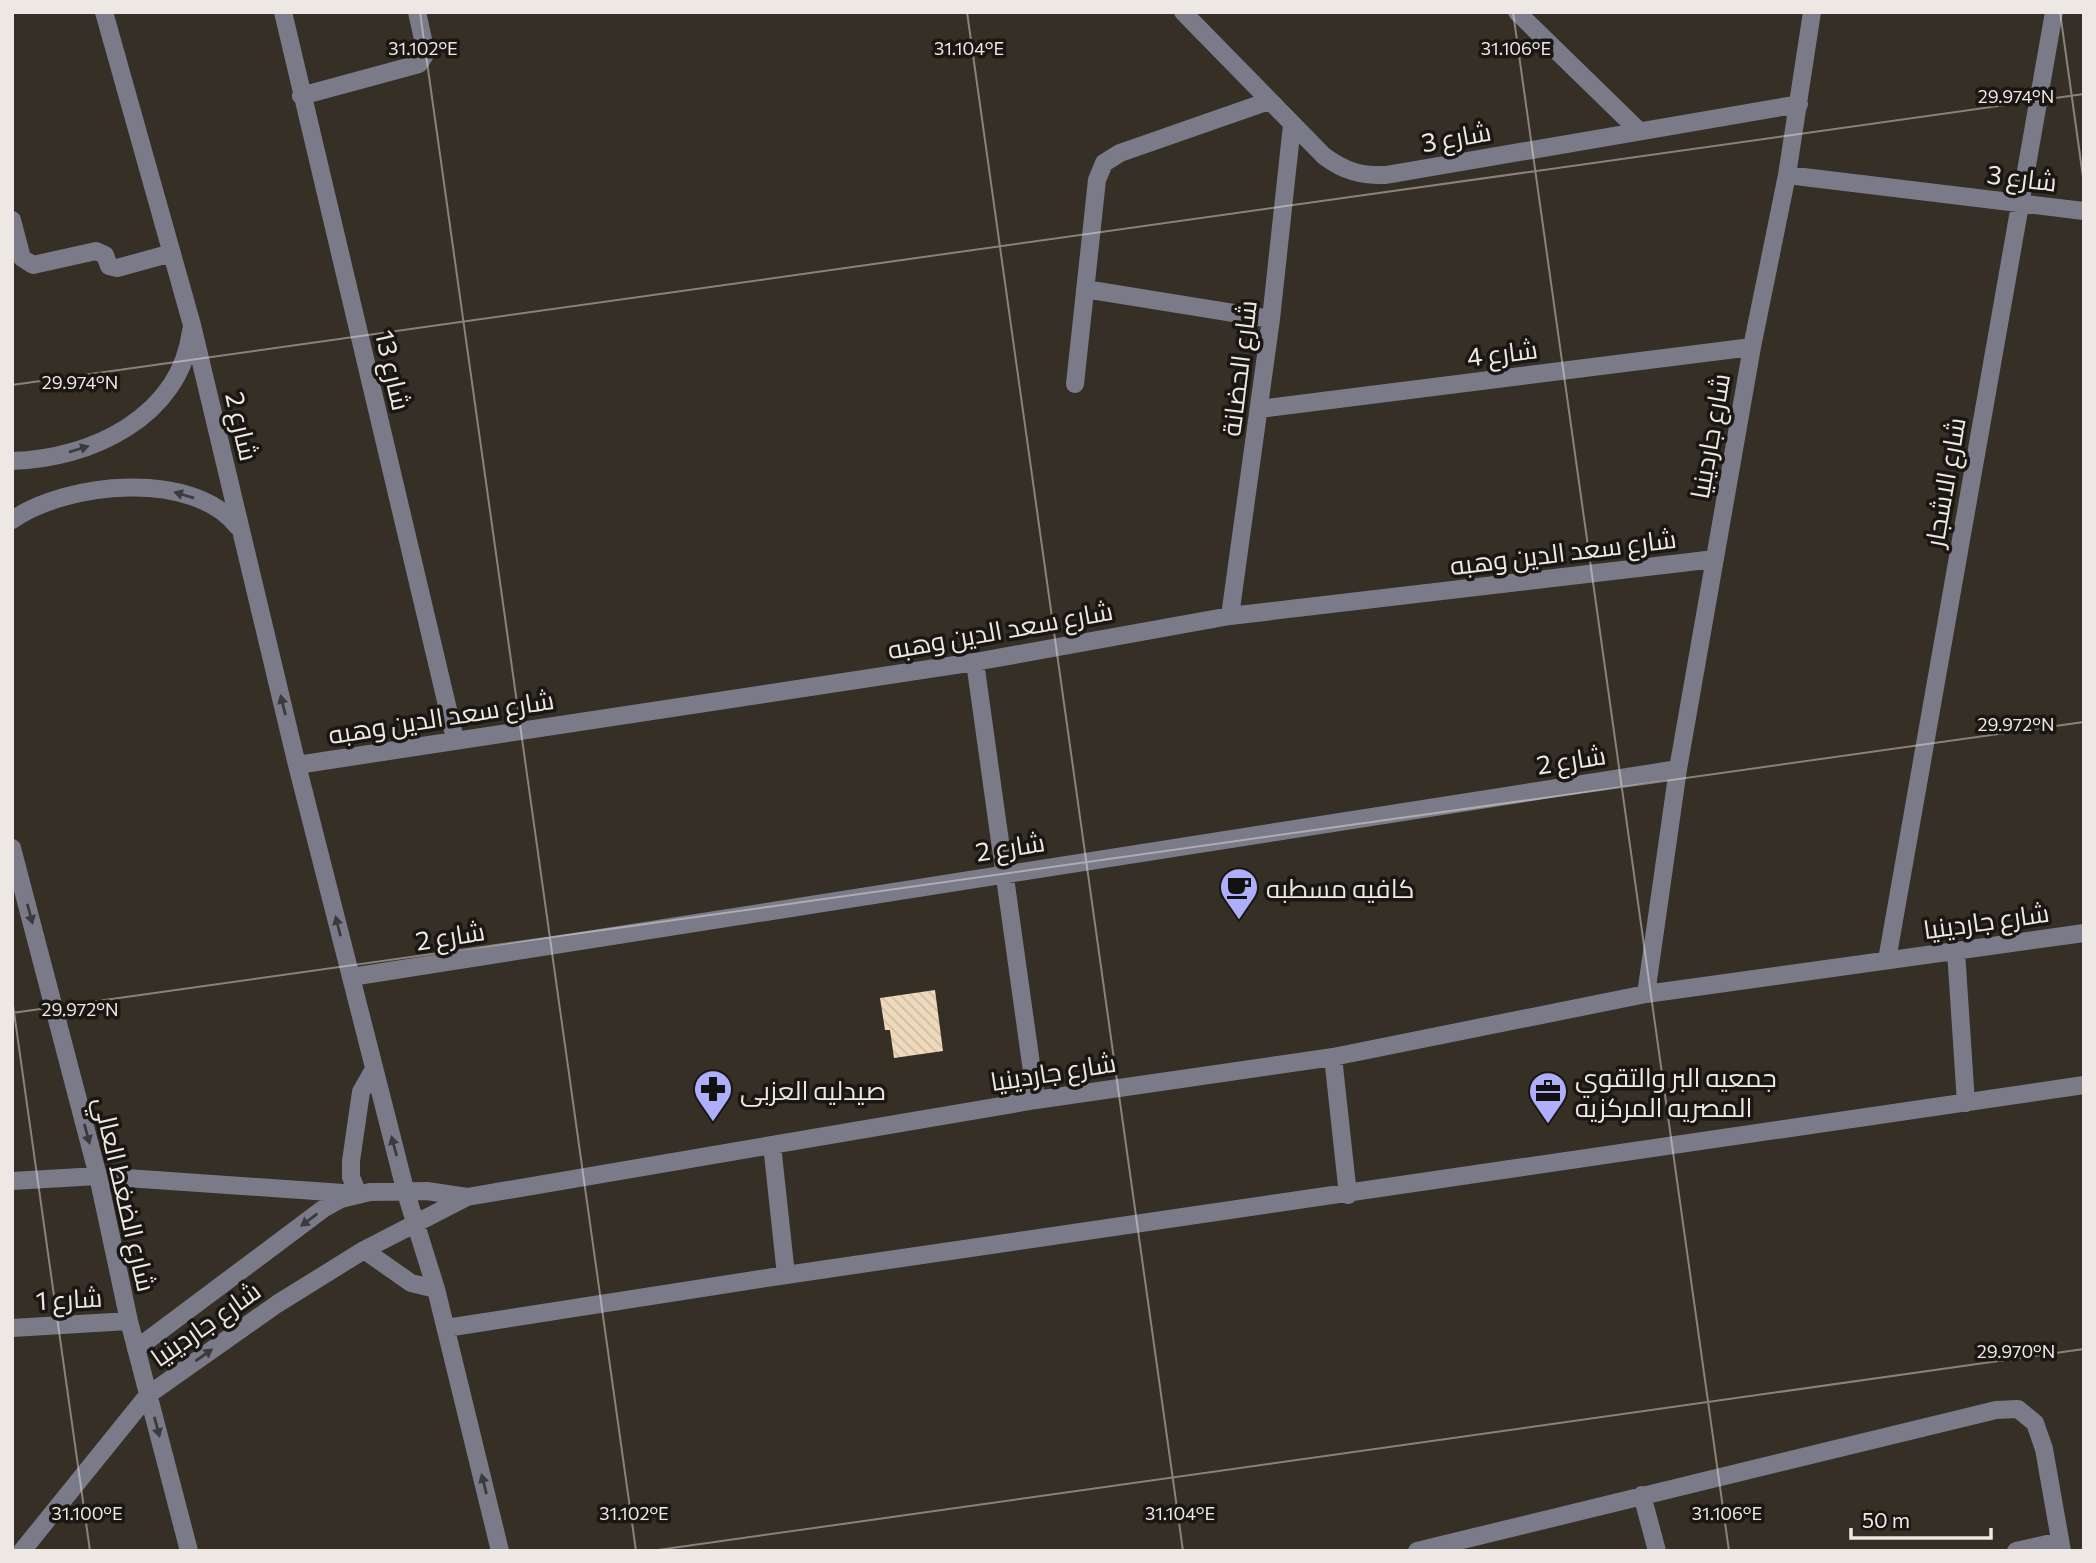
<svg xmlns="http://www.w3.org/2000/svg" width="2096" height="1563" viewBox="0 0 2096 1563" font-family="Commissioner,Cairo,sans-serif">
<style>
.building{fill:url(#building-back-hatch)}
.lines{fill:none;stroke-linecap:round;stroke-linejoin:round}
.minor{stroke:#7a7a88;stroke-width:18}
.oneway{fill:#3c3a3c}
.ticks{fill:none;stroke:#ede8e3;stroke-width:2;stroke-opacity:0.45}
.labels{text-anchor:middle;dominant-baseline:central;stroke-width:7;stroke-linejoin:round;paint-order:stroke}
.street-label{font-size:26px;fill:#ede8e3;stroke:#1a1713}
.poi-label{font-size:26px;fill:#ede8e3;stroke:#1a1713;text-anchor:start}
.ticks-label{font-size:18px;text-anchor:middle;fill:#ede8e3;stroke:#1a1713;stroke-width:7;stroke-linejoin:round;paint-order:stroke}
</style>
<defs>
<pattern id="building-back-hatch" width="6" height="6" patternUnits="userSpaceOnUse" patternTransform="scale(1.75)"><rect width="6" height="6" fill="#efd9bb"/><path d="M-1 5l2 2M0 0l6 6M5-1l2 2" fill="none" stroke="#cdbca3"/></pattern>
</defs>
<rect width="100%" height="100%" fill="#352f26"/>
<!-- building -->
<path class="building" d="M935 990 943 1051 894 1058 890 1030H885L880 998Z"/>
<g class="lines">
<!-- minor -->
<path class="minor" d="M104 12 192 325 297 765 406 1193 436 1289 500 1551
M283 12 455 739
M1183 12 1324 156C1344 171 1361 176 1386 175L1799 104
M1517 12 1638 130
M301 96 419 64 426 53 417 12
M1787 175 2084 211
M12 220 22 258 33 265 96 251 105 255 109 266 117 268 172 253
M1085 289 1271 319
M1075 384 1097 180 1104 163 1120 153 1269 101
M1259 409 1752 347
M12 461C91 459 180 417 191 331
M12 520C67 482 193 469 238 527
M1230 616 1271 319 1292 125
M975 662 1036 1100
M297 765 975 662 1230 616 1715 559
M12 848 98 1176 129 1321 189 1551
M1956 951 1966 1103
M1887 960 2054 12
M351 977 1678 769
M1646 994 1678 769 1752 347 1787 175 1812 12
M1333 1057 1348 1195
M772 1145 786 1275
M12 1181 98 1176 358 1194 351 1177V1161L361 1092 374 1069
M364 1250 411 1283 436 1289
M12 1328 129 1321
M446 1328 786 1275 2084 1085
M136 1349 323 1209 341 1199 370 1192 427 1191 467 1197
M1642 1495 1657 1551
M22 1551 148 1395 277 1304 364 1250 467 1197 1036 1100 1333 1057 1646 994 2084 933
M1417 1551 1996 1410 2018 1409 2035 1423 2044 1449 2062 1551
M2016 1551 2060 1541"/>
</g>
<!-- one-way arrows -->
<defs><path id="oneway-solid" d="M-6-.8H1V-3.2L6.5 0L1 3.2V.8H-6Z" transform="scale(1.75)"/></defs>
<g class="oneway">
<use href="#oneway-solid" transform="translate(79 449) rotate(-17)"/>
<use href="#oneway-solid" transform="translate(184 495) rotate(-163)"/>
<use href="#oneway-solid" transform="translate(283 705) rotate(-104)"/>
<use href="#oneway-solid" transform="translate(30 914) rotate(75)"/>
<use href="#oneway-solid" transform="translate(338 926) rotate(-104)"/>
<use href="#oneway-solid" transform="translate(87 1134) rotate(75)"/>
<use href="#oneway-solid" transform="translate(394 1146) rotate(-105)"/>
<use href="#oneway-solid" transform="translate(309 1220) rotate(143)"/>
<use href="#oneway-solid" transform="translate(204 1355) rotate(-35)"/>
<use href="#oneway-solid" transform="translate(157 1427) rotate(75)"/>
<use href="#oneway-solid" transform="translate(484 1484) rotate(-104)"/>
</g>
<!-- ticks -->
<path class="ticks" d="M420 12 636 1551M967 12 1183 1551M1513 12 1729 1551M2060 12 2084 184M12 385 2084 94M12 998 90 1551M12 1013 2084 722M651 1551 2084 1349"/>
<!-- icons -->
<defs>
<symbol id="cafe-pin" viewBox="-11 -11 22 30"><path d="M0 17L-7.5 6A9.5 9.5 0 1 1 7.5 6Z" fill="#afaefa" stroke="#1a1713"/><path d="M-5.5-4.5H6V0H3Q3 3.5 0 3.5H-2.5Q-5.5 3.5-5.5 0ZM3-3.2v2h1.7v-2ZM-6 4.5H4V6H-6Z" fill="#111"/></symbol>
<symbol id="pharmacy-pin" viewBox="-11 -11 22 30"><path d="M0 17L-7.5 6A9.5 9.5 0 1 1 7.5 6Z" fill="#afaefa" stroke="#1a1713"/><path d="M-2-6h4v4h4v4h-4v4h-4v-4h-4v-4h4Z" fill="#111"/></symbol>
<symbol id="office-pin" viewBox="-11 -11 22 30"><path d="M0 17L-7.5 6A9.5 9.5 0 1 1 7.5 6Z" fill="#afaefa" stroke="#1a1713"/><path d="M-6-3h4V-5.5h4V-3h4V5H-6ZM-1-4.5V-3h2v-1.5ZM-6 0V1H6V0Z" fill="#111"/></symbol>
</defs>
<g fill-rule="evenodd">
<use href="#cafe-pin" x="1217" y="865" width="44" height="60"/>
<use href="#pharmacy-pin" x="691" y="1067" width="44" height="60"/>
<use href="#office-pin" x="1526" y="1069" width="44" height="60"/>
</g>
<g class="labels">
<!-- street labels -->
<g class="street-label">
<text transform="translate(1456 136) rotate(-10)">شارع 3</text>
<text transform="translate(2022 177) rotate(7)">شارع 3</text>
<text transform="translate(1502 352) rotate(-7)">شارع 4</text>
<text transform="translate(1238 368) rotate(-83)">شارع الحضانة</text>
<text transform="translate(394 370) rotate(77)">شارع 13</text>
<text transform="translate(243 426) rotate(77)">شارع 2</text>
<text transform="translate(1709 436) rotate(-80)">شارع جاردينيا</text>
<text transform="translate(1944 482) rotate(-80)">شارع الاشجار</text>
<text transform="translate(1563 551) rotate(-7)">شارع سعد الدين وهبه</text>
<text transform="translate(1000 629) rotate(-10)">شارع سعد الدين وهبه</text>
<text transform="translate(441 716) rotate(-9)">شارع سعد الدين وهبه</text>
<text transform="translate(1571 759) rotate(-9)">شارع 2</text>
<text transform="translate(1010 846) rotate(-9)">شارع 2</text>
<text transform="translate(1986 920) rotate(-8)">شارع جاردينيا</text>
<text transform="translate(450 935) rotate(-9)">شارع 2</text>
<text transform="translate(1053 1071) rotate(-9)">شارع جاردينيا</text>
<text transform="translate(126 1194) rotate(77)">شارع الضغط العالي</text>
<text transform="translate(69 1298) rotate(-3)">شارع 1</text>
<text transform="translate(205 1323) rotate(-35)">شارع جاردينيا</text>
</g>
<!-- poi labels -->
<g class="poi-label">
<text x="1266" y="887">كافيه مسطبه</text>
<text x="1575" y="1076">جمعيه البر والتقوي<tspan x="1575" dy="30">المصريه المركزيه</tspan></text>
<text x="740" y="1089">صيدليه العزبى</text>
</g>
</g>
<g class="ticks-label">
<text x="423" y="55">31.102°E</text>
<text x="969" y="55">31.104°E</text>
<text x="1516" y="55">31.106°E</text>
<text x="2016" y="103">29.974°N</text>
<text x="80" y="389">29.974°N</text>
<text x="2016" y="731">29.972°N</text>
<text x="80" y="1016">29.972°N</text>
<text x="2016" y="1358">29.970°N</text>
<text x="87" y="1520">31.100°E</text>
<text x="634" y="1520">31.102°E</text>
<text x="1180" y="1520">31.104°E</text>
<text x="1727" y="1520">31.106°E</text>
</g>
<!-- border -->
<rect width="2096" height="1563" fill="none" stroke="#ede8e3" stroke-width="28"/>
<!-- scale -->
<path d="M1851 1528v10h140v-10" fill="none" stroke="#ede8e3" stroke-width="3.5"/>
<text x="1862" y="1528" font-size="21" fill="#ede8e3" stroke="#1a1713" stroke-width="5" paint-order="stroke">50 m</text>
</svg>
